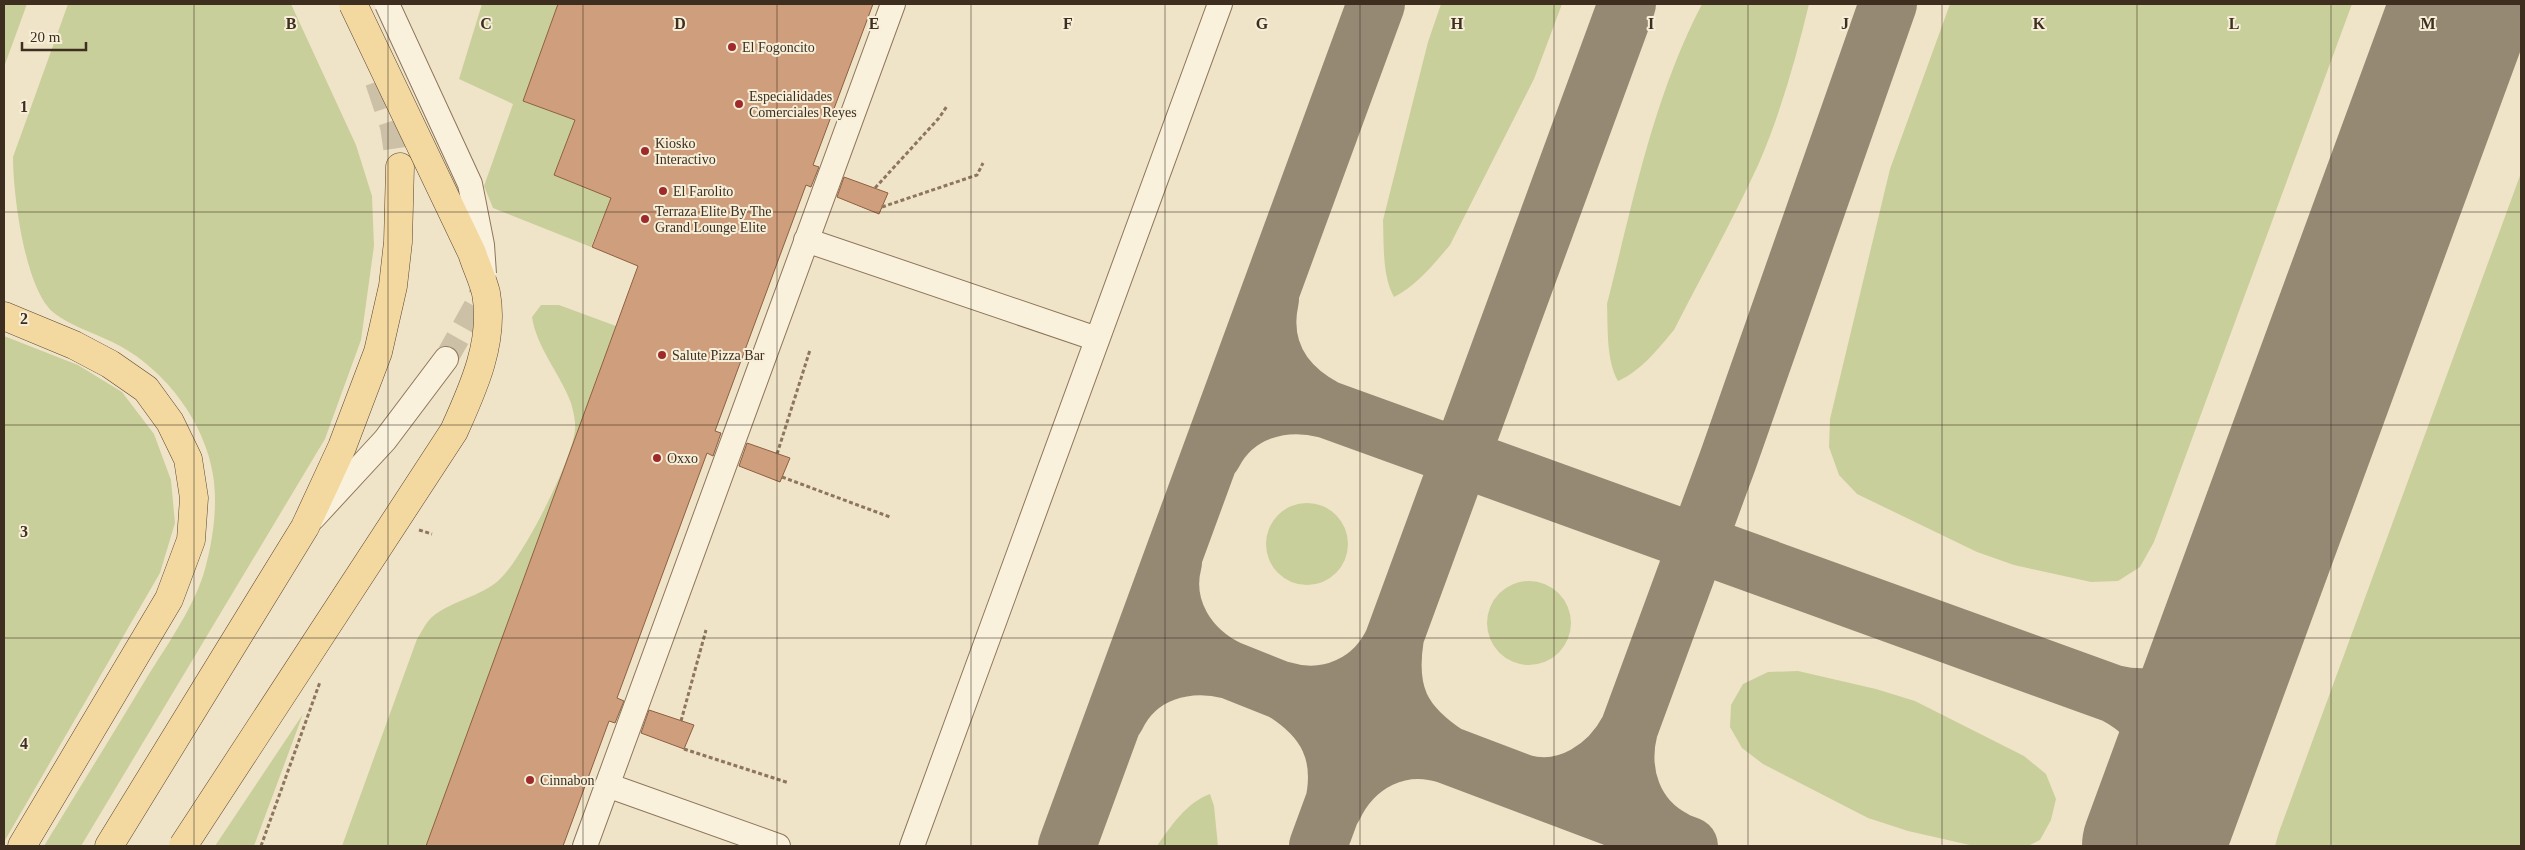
<svg xmlns="http://www.w3.org/2000/svg" width="2525" height="850" viewBox="0 0 2525 850" font-family="'Times New Roman',serif">
<style>
.green{fill:#c9cf9b}
.lines{fill:none;stroke-linecap:round;stroke-linejoin:round}
.taxiway{stroke:#968974;stroke-width:58}
.runway{stroke:#968974;stroke-width:142}
.building{fill:#cf9f7d;stroke:#8d5f41}
.minor-tunnel{stroke:#ccc0a6;stroke-width:24;stroke-dasharray:24 12;stroke-linecap:butt}
.major-tunnel{stroke:#ccc0a6;stroke-width:28;stroke-dasharray:28 14;stroke-linecap:butt}
.minor-casing{stroke:#8d765c;stroke-width:26}
.major-casing{stroke:#5b4430;stroke-width:29}
.path{stroke:#8d765c;stroke-width:3;stroke-dasharray:4 2.5;stroke-linecap:butt}
.minor{stroke:#faf1dc;stroke-width:24}
.major{stroke:#f3d9a0;stroke-width:28}
.minor-bridge-casing{stroke:#8d765c;stroke-width:26;stroke-linecap:butt}
.major-bridge-casing{stroke:#5b4430;stroke-width:29;stroke-linecap:butt}
.minor-bridge{stroke:#faf1dc;stroke-width:24}
.major-bridge{stroke:#f3d9a0;stroke-width:28}
.grid{fill:none;stroke:#3d2e20;stroke-width:1;stroke-opacity:0.55}
.poi-dot{fill:#9e2a2b;stroke:#f7eed8;stroke-width:2}
.labels{text-anchor:middle;dominant-baseline:central;stroke-width:4;stroke-linejoin:round;paint-order:stroke}
.poi-label{font-size:14px;fill:#3d2e20;stroke:#f7eed8;text-anchor:start}
.grid-label{font-size:16px;text-anchor:middle;font-weight:bold;fill:#3d2e20;stroke:#f7eed8;stroke-width:4;stroke-linejoin:round;paint-order:stroke}
</style>
<rect width="100%" height="100%" fill="#f0e4c8"/>
<!-- green -->
<path class="green" d="M4 4H27L4 67Z
M68 4H291L356 145 372 196 374 246 361 340 325 439 81 846H44C79 789 114 732 149 674 168 644 196 603 205 569 213 540 218 505 213 475 205 423 166 371 120 346 101 335 60 323 48 307 24 278 13 194 13 157Z
M482 4H558L523 101 575 120 554 175 611 198 591 247 493 208 484 186 513 104 459 79Z
M1441 4H1562L1534 79 1450 245C1434 264 1416 286 1394 297 1382 276 1384 244 1383 220L1428 42Z
M1702 4H1809C1796 58 1781 112 1759 163 1733 220 1702 275 1674 330 1658 349 1641 371 1618 381 1606 360 1608 328 1607 304 1633 202 1653 98 1702 4Z
M1950 4H2352L2154 542 2140 567 2118 581 2091 582 2014 565 1977 552 1857 494 1839 475 1829 447 1830 419 1890 169Z
M2521 173V846H2275L2279 832Z
M541 305H559L616 326 426 846H342L417 639C421 633 426 622 432 617 452 600 482 597 501 578 523 557 573 459 575 429 576 422 573 410 571 403 560 373 537 349 532 317Z
M4 336 78 365 122 392 154 434 171 480 175 523 160 573 4 842Z
M1266 544a41 41 0 1 1 82 0a41 41 0 1 1-82 0Z
M1487 623a42 42 0 1 1 84 0a42 42 0 1 1-84 0Z
M1798 671 1876 689 1915 701 2024 756 2046 774 2056 799 2051 820 2040 840 2028 846H1974L1908 831 1868 818 1763 764 1742 748 1730 727 1731 705 1743 684 1768 672Z
M303 714 254 846H215Z
M1210 794 1214 806 1218 846H1157C1170 827 1187 802 1210 794Z"/>
<g class="lines">
<!-- taxiway -->
<path class="taxiway" d="M1326 409 2114 694
M1213 454C1235 411 1282 398 1326 409 1282 386 1259 349 1270 299
M1395 637C1386 694 1401 724 1448 755 1400 739 1354 763 1333 808 1346 754 1327 718 1281 690 1328 705 1376 683 1395 637Z
M1230 670 1318 705
M1116 717C1137 672 1186 659 1230 670 1189 651 1161 609 1173 562
M1629 729 1728 460 1888 4
M1411 741 1689 846
M1522 783C1567 796 1609 767 1629 729 1618 773 1633 819 1675 840
M2166 809C2179 759 2161 718 2114 694 2164 706 2206 685 2228 640
M1067 846 1376 4
M1318 846 1627 4"/>
<!-- runway -->
<path class="runway" d="M2153 846 2462 4"/>
</g>
<!-- building -->
<path class="building" d="M558 4H873L813 165 819 167 811 187 806 185 715 431 721 433 713 456 707 453 617 698 624 701 615 723 609 721 563 846H426L638 266 592 247 611 198 554 175 575 120 523 101Z
M844 177 888 193 879 214 837 197Z
M747 443 790 458 780 482 739 466Z
M649 710 694 725 684 749 641 733Z"/>
<g class="lines">
<!-- minor-tunnel -->
<path class="minor-tunnel" d="M446 359 478 302 485 281"/>
<!-- major-tunnel -->
<path class="major-tunnel" d="M379 81 394 126 400 167"/>
<defs>
<path id="minor" d="M806 240 1097 339
M313 518 385 440 446 359
M607 785 778 846
M585 846 893 4
M912 846 1220 4"/>
<path id="major" d="M4 316 74 345 110 364 146 389 170 422 188 459 194 498 191 540 169 599 22 846
M109 846 305 527 342 447 378 352 393 286 398 242 400 167"/>
</defs>
<!-- minor casing -->
<use href="#minor" class="minor-casing"/>
<!-- major casing -->
<use href="#major" class="major-casing"/>
<!-- path -->
<path class="path" d="M875 188 939 118 947 106
M882 207 977 175 983 163
M777 454 810 350
M782 477 890 517
M419 530 432 534
M681 721 706 630
M684 749 789 783
M261 846 320 682"/>
<!-- minor -->
<use href="#minor" class="minor"/>
<!-- major -->
<use href="#major" class="major"/>
<defs>
<path id="minor-bridge" d="M387 4 470 184 482 245 484 274"/>
<path id="major-bridge" d="M183 846 454 431C473 389 495 341 486 293 483 280 476 266 472 253L353 4"/>
</defs>
<!-- minor-bridge casing -->
<use href="#minor-bridge" class="minor-bridge-casing"/>
<!-- major-bridge casing -->
<use href="#major-bridge" class="major-bridge-casing"/>
<!-- minor-bridge -->
<use href="#minor-bridge" class="minor-bridge"/>
<!-- major-bridge -->
<use href="#major-bridge" class="major-bridge"/>
</g>
<!-- grid -->
<path class="grid" d="M194 4V846M388 4V846M583 4V846M777 4V846M971 4V846M1165 4V846M1360 4V846M1554 4V846M1748 4V846M1942 4V846M2137 4V846M2331 4V846M4 212H2521M4 425H2521M4 638H2521"/>
<!-- markers -->
<g class="poi-dot">
<circle cx="732" cy="47" r="5"/>
<circle cx="739" cy="104" r="5"/>
<circle cx="645" cy="151" r="5"/>
<circle cx="663" cy="191" r="5"/>
<circle cx="645" cy="219" r="5"/>
<circle cx="662" cy="355" r="5"/>
<circle cx="657" cy="458" r="5"/>
<circle cx="530" cy="780" r="5"/>
</g>
<g class="labels">
<!-- poi labels -->
<g class="poi-label">
<text x="742" y="47">El Fogoncito</text>
<text x="749" y="96">Especialidades<tspan x="749" dy="16">Comerciales Reyes</tspan></text>
<text x="655" y="143">Kiosko<tspan x="655" dy="16">Interactivo</tspan></text>
<text x="673" y="191">El Farolito</text>
<text x="655" y="211">Terraza Elite By The<tspan x="655" dy="16">Grand Lounge Elite</tspan></text>
<text x="672" y="355">Salute Pizza Bar</text>
<text x="667" y="458">Oxxo</text>
<text x="540" y="780">Cinnabon</text>
</g>
</g>
<g class="grid-label">
<text x="291" y="29">B</text>
<text x="486" y="29">C</text>
<text x="680" y="29">D</text>
<text x="874" y="29">E</text>
<text x="1068" y="29">F</text>
<text x="1262" y="29">G</text>
<text x="1457" y="29">H</text>
<text x="1651" y="29">I</text>
<text x="1845" y="29">J</text>
<text x="2039" y="29">K</text>
<text x="2234" y="29">L</text>
<text x="2428" y="29">M</text>
<text x="24" y="112">1</text>
<text x="24" y="324">2</text>
<text x="24" y="537">3</text>
<text x="24" y="749">4</text>
</g>
<!-- border -->
<rect width="2525" height="850" fill="none" stroke="#3d2e20" stroke-width="10"/>
<!-- scale -->
<path d="M22 42v8h64v-8" fill="none" stroke="#3d2e20" stroke-width="2.5"/>
<text x="30" y="42" font-size="15" fill="#3d2e20" stroke="#f7eed8" stroke-width="4" paint-order="stroke">20 m</text>
</svg>
